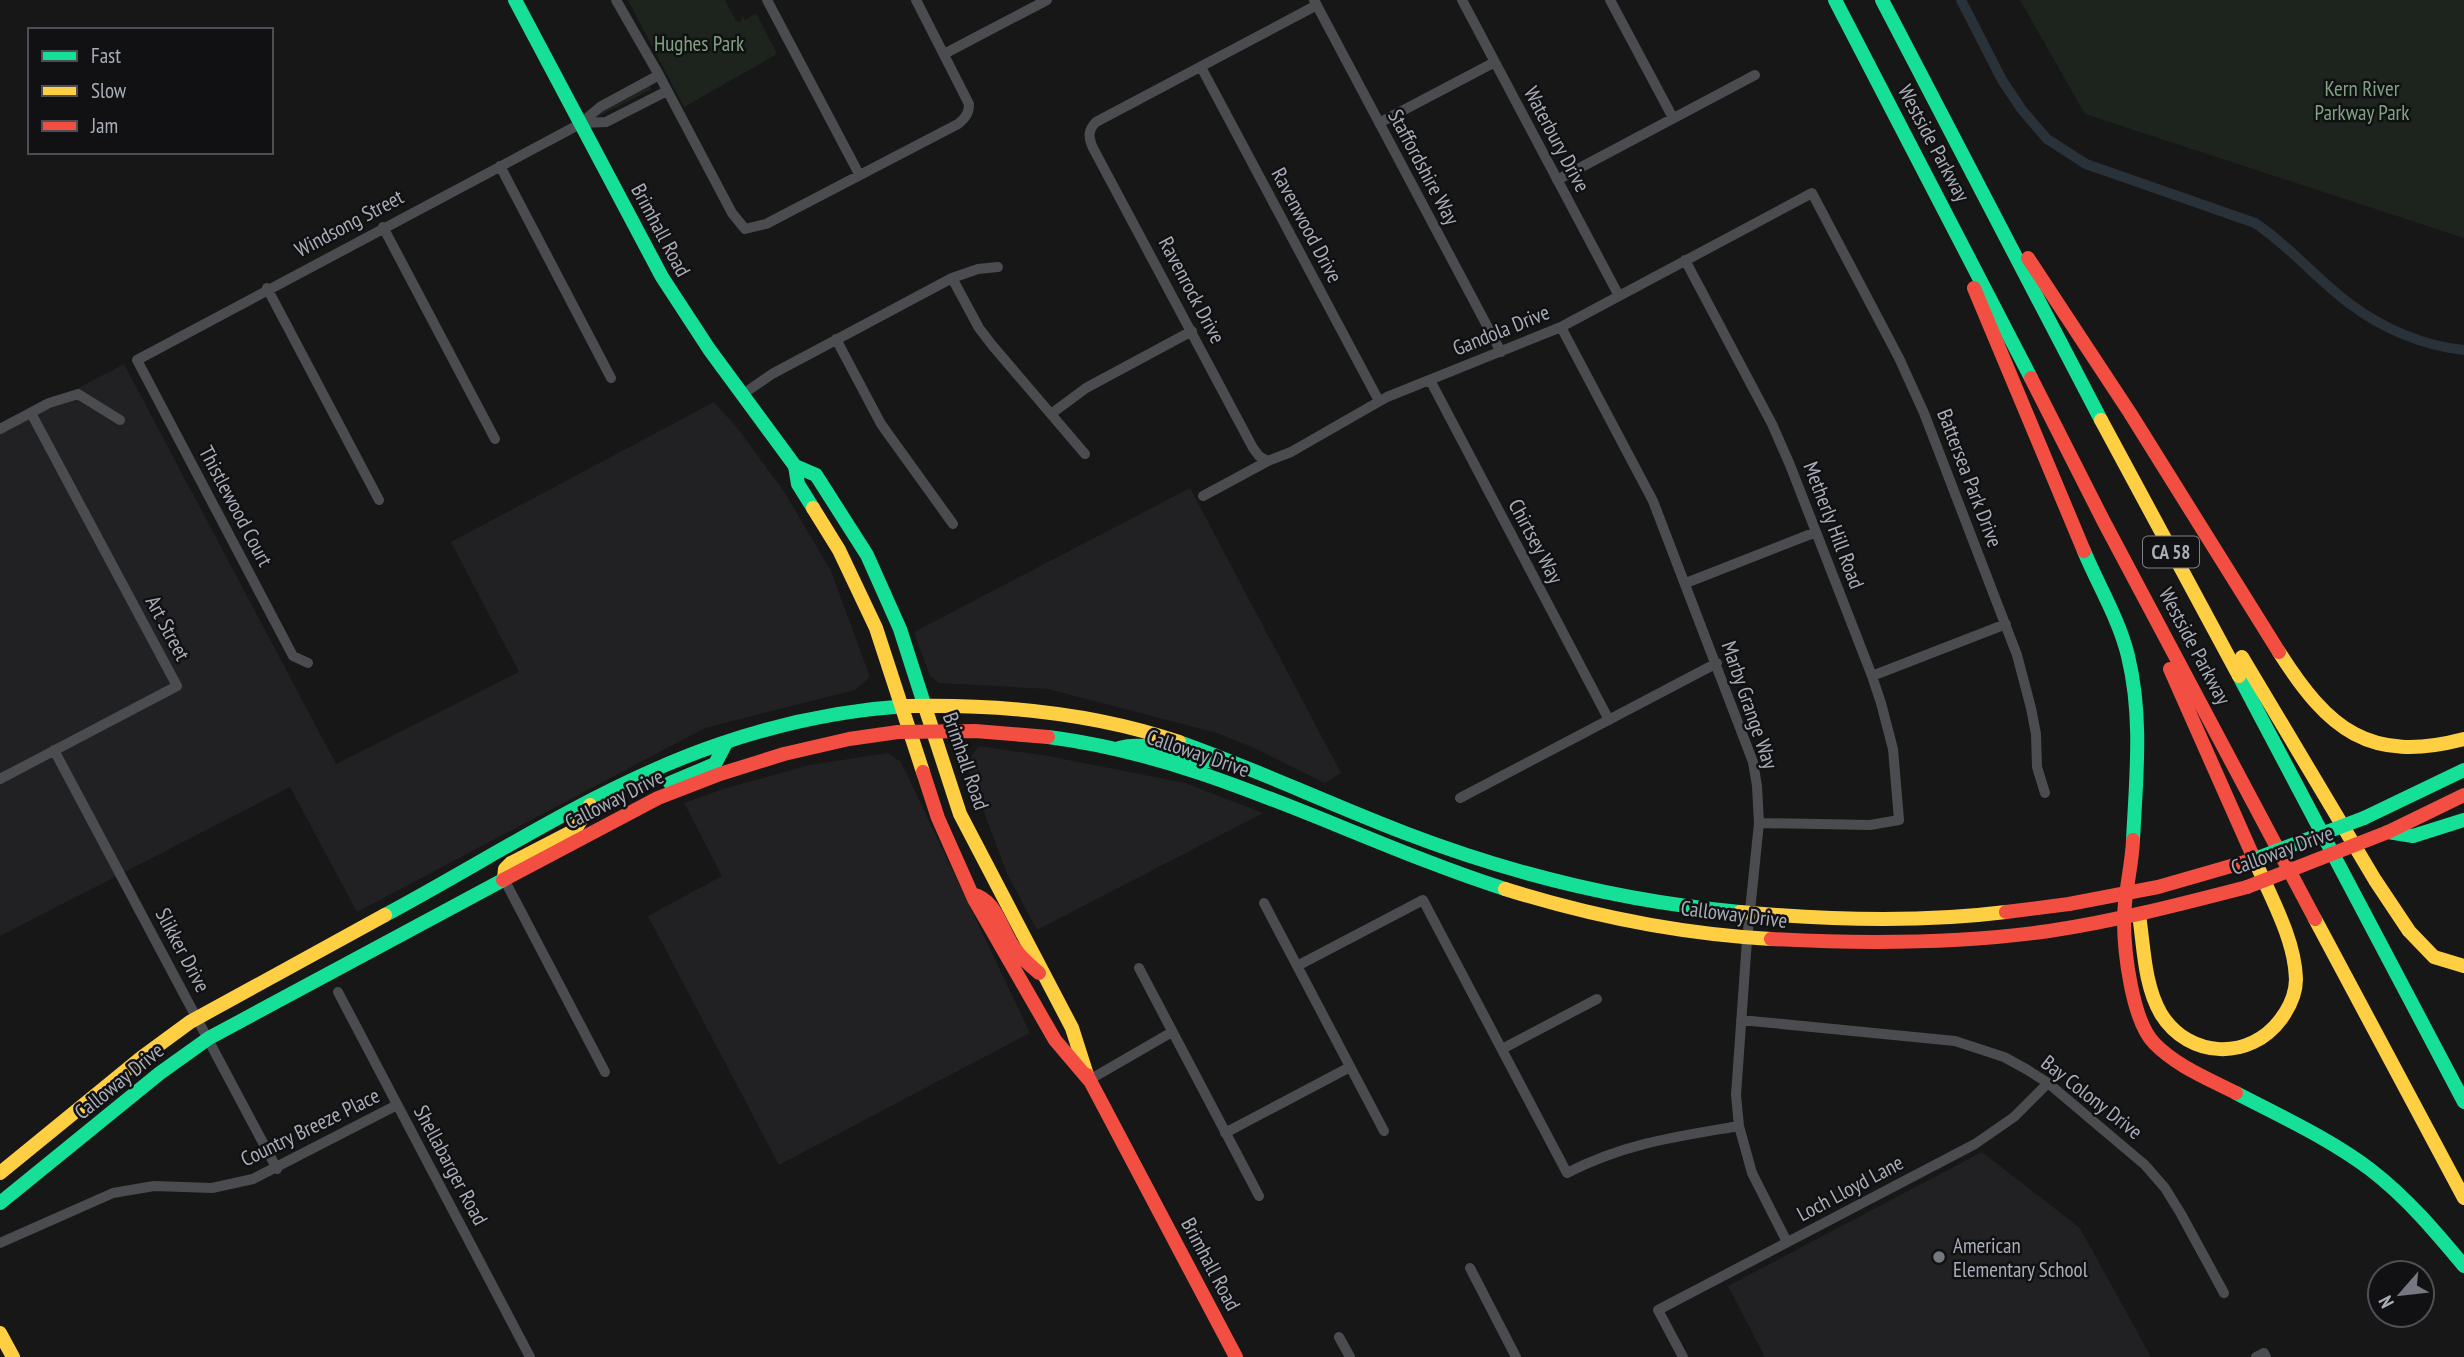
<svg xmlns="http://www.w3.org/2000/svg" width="2464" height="1357" viewBox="0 0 2464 1357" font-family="'PT Sans Narrow',sans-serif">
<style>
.built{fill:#212123}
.green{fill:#1d241e}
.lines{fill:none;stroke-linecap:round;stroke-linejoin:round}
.canal{stroke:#2a3239;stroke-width:10}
.street{stroke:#4b4c50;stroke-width:10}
.fast{stroke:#16e098;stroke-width:14}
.slow{stroke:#ffcf43;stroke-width:14}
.jam{stroke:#f24e42;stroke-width:14}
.fast-bridge{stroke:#16e098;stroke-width:14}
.jam-bridge{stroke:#f24e42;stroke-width:14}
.poi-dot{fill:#757880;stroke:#111113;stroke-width:2.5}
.labels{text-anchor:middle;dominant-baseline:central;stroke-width:5;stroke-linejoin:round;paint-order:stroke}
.shield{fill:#111113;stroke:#7b7e86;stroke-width:2}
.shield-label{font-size:19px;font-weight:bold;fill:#a8adb8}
.park-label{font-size:21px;fill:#7fa381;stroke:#111113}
.street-label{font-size:21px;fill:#a8adb8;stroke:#111113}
.poi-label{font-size:21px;fill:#a8adb8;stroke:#111113;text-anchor:start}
</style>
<rect width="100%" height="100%" fill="#171717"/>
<!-- built -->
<path class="built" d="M124 364 336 764 519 672 451 542 714 402 739 430 785 493 831 571 870 677 855 690 705 728 357 912 290 787 0 936V429Z
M1190 488 1341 773 1325 783 1254 748 1217 733 1048 689 939 683 930 676 914 632Z
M979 746 1048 756 1185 783 1263 813 1037 930 1007 874 966 763Z
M888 753 901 762 1030 1033 779 1165 648 916 722 876 684 803 723 789 810 765Z
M1982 1152 2080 1228 2151 1357H1765L1728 1286Z"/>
<!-- green -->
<path class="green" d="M628 0H725L736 21 740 22 743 16 745 20 756 13 777 54 684 107Z
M2020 0H2464V238L2085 114Z
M649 85 652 89 599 116 597 112Z"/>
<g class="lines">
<!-- canal -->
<path class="canal" d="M1961 0 2002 80 2022 110 2047 139 2086 164 2255 223C2290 246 2316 279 2350 304 2382 328 2423 346 2464 350"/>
<!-- street -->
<path class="street" d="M616 0 659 75 732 213 745 229 766 224 958 124C965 118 969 114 969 104L916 0
M767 0 859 174
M1314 0 1501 352
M1462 0 1619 296
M1610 0 1673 118
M944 54 1047 0
M1201 67 1379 401
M581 123 606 122 667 91
M1379 123 1495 62
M500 166 611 378
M1557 180 1755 75
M383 227 495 439
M1685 260 1772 424 1790 465 1872 676 1881 703 1893 749 1899 820 1870 825 1759 823
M952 278 979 328 992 345 1085 454
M267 288 379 500
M1561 327 1653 501 1753 762 1757 786 1759 823 1747 940 1736 1095 1739 1126 1752 1173 1787 1242
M836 339 881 424 953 524
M1430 380 1609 720
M743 394 772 374 952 278 978 269 998 267
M1051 414 1086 388 1192 331
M0 429 49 403 78 394 120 420
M1268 461 1259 456 1253 448 1093 148C1088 137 1088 130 1096 122L1317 5
M1203 496 1268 461 1291 452 1387 397 1561 327 1812 193 1899 358 1924 413 2017 655 2031 708 2036 734 2037 767 2045 793
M1686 583 1816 532
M308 663 293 656 137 360 580 124 600 107 659 75
M1872 676 2006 624
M54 750 277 1169
M0 779 177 686 31 413
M1460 798 1717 663
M504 879 605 1072
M1264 903 1384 1131
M1297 966 1423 900 1567 1173C1626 1143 1675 1137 1739 1126
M1139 968 1259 1196
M338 992 530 1357
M1741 1020 1955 1041 2004 1057 2026 1069 2048 1083 2145 1165 2165 1188 2181 1214 2224 1293
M1502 1049 1597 999
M1089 1080 1172 1032
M1225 1133 1350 1067
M0 1243 113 1193 154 1186 212 1188 253 1179 397 1105
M1470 1268 1516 1357
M1339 1337 1350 1357
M1683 1357 1658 1310 1975 1144 2014 1117 2048 1083
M2256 1357 2264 1353 2266 1357"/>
<!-- fast -->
<path class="fast" d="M515 0 662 277 709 349 795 466 798 484 813 508
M1835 0 2031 378
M1882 0 2101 420
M795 466 816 475 867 555 900 629 926 710
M2084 551C2099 587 2119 619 2128 656 2143 717 2136 779 2133 840
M2239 676 2464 1102
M1048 737C1209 757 1352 840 1505 889
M1179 742C1256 769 1329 804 1405 833 1512 874 1626 902 1740 912
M1119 748C1157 738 1189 765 1227 762
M670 783 715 764 726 743
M2364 818 2464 770
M2388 832 2413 836 2464 820
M385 915C495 856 602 784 720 744 781 723 843 710 907 706
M2236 1093C2282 1117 2330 1139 2371 1170 2407 1198 2435 1231 2464 1266
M0 1203 160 1073 209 1038 503 880"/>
<!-- slow -->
<path class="slow" d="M2101 420 2239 676
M813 508 839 550 876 628 923 772
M2279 652C2328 729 2369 764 2464 739
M2242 657 2375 880 2409 931 2434 957 2464 966
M907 706C998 704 1091 712 1179 742
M926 710 960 814 1072 1028 1087 1075
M504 879 505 869 511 863 575 830 590 805
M1505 889C1591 916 1681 934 1771 939
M1740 912C1828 920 1918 923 2006 912
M2139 915C2144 947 2144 985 2161 1014 2189 1059 2250 1061 2281 1019 2289 1008 2296 993 2296 979 2295 938 2268 892 2252 854
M2315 919 2464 1198
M0 1173 141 1058 190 1022 385 915
M0 1333 13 1357"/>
<!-- jam -->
<path class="jam" d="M2028 258 2130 413 2279 652
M1974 288 2084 551
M2031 378 2104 522 2315 919
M2170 669 2252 854
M923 772 938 818 974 899 1055 1040 1089 1080
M2388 832 2464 795
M2133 840C2132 867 2124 894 2124 920 2124 952 2132 1020 2154 1043 2176 1066 2209 1079 2236 1093
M503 880 658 798 720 774 784 754 849 739 898 732 975 731 1048 737
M972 894C997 899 1001 931 1015 949 1021 958 1031 966 1039 973
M2006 912 2069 904 2158 887 2252 860
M1771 939C1864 944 1957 944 2049 931 2116 921 2181 904 2247 887
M1087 1075 1236 1357"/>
<!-- fast-bridge -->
<path class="fast-bridge" d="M2252 860 2364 818"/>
<!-- jam-bridge -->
<path class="jam-bridge" d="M2247 887 2388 832"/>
</g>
<!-- markers -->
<circle class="poi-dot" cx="1939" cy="1257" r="7"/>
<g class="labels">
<!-- shield labels -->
<rect class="shield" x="2143" y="536.5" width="56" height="31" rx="5"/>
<g class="shield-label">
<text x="2171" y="552">CA 58</text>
</g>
<!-- park labels -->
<g class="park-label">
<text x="699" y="43">Hughes Park</text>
<text x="2362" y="88">Kern River<tspan x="2362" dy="24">Parkway Park</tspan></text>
</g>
<!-- street labels -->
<g class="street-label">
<text transform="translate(1557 139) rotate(62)">Waterbury Drive</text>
<text transform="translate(1934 143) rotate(62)">Westside Parkway</text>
<text transform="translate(1424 167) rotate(62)">Staffordshire Way</text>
<text transform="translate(349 223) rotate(-28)">Windsong Street</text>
<text transform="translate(1307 225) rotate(62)">Ravenwood Drive</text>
<text transform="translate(661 230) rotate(62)">Brimhall Road</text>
<text transform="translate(1192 290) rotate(62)">Ravenrock Drive</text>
<text transform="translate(1501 330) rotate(-22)">Gandola Drive</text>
<text transform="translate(1970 478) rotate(69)">Battersea Park Drive</text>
<text transform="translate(236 506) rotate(62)">Thistlewood Court</text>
<text transform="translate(1834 525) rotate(69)">Metherly Hill Road</text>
<text transform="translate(1536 541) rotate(62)">Chirtsey Way</text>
<text transform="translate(168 628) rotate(62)">Art Street</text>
<text transform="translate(2195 646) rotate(62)">Westside Parkway</text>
<text transform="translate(1750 705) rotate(71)">Marby Grange Way</text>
<text transform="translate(1198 753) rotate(19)">Calloway Drive</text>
<text transform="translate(966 761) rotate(71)">Brimhall Road</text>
<text transform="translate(614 799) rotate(-27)">Calloway Drive</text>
<text transform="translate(2282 850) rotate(-20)">Calloway Drive</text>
<text transform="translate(1734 914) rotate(7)">Calloway Drive</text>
<text transform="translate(183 950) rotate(62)">Slikker Drive</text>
<text transform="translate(119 1081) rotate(-39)">Calloway Drive</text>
<text transform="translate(2092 1097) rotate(38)">Bay Colony Drive</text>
<text transform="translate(310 1127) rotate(-26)">Country Breeze Place</text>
<text transform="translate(451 1165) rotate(62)">Shellabarger Road</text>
<text transform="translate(1850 1188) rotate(-28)">Loch Lloyd Lane</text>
<text transform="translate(1211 1264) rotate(62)">Brimhall Road</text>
</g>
<!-- poi labels -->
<g class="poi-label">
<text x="1953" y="1245">American<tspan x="1953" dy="24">Elementary School</tspan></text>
</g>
</g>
<!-- legend -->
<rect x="28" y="28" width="245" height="126" fill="#111113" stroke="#4d4f55" stroke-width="2"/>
<rect x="42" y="51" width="35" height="10" fill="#16e098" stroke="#4d4f55" stroke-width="2"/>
<text x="91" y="63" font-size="21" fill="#a8adb8">Fast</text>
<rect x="42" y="86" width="35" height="10" fill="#ffcf43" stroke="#4d4f55" stroke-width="2"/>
<text x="91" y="98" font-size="21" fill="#a8adb8">Slow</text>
<rect x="42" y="121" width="35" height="10" fill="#f24e42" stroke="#4d4f55" stroke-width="2"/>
<text x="91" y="133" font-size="21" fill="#a8adb8">Jam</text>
<!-- north arrow -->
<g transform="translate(2401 1294) rotate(242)"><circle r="33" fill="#111113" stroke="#4d4f55" stroke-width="2"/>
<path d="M0-5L12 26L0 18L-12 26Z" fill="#757880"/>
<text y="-10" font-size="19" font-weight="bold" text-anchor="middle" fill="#a8adb8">N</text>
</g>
</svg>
